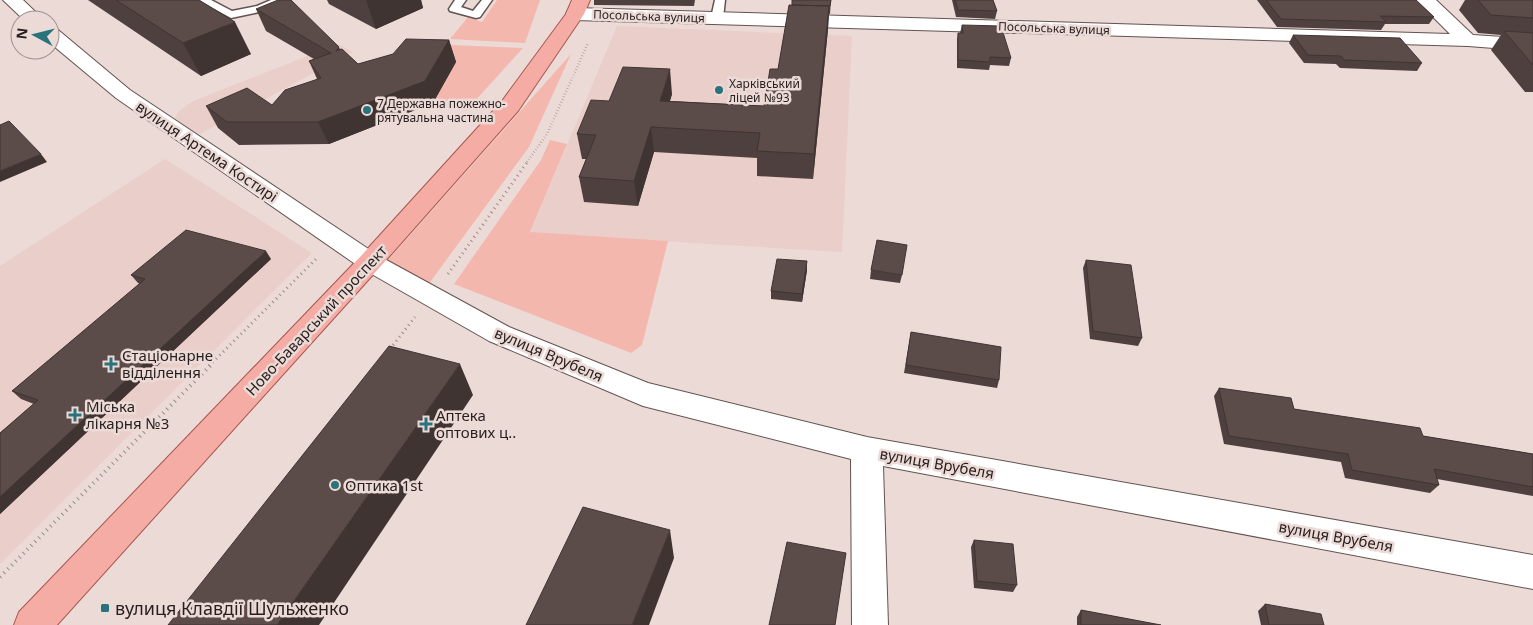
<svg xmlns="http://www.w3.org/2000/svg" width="1533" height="625" viewBox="0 0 1533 625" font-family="'Noto Sans',sans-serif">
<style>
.built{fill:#eaceca}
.green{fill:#f4b7ae}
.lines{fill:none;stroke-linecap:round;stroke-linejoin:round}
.service-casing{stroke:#625350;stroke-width:3}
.minor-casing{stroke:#625350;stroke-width:2}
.primary-casing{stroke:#a7564d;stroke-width:2}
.path-far2{stroke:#998c89;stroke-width:2.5;stroke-dasharray:0.5 2.5;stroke-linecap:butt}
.path-far1{stroke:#998c89;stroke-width:3;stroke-dasharray:1 4;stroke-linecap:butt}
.path{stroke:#998c89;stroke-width:4;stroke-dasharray:1 4.5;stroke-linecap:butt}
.service{fill:#fff;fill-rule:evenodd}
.minor{fill:#fff;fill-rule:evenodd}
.primary{fill:#f4aca4;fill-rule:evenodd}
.wall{fill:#4e403f}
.shaded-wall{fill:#403433}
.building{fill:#5b4b49;stroke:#403433}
.poi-dot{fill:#2a727c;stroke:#ecdad7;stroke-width:2}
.labels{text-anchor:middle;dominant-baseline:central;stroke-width:5;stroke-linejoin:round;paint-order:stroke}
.far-street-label{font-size:12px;fill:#261f1e;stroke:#ecdad7}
.far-poi-label{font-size:12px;fill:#261f1e;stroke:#ecdad7;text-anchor:start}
.street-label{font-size:15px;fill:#261f1e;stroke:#ecdad7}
.poi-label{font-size:15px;fill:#261f1e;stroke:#ecdad7;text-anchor:start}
.near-poi-label{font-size:18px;fill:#261f1e;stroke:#ecdad7;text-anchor:start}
</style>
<rect width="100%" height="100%" fill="#ecdad7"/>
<!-- built -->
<path class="built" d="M617 26 852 36 842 252 530 233Z
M338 44 353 52 198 135 175 118 178 112 193 101Z
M165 159 312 253 0 564V266Z"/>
<!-- green -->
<path class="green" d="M497 0H540L525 43 450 39 468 17 482 22Z
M451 45 523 48 466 111 433 103 455 62 414 61 430 50Z
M571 54 529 147 428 285 388 260Z
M550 140 567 144 530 232 668 241 642 345 631 353 454 284 541 160Z"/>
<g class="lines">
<defs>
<path id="service" d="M198 0H211L232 11 257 6 271 0H285L264 11 231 18Z
M455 0H466L461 7 473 11 482 0H492L480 17 476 18 450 11 449 9Z
M715 0H725L723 18 717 21 711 18Z"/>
<path id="minor" d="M3 0H23L44 20H24Z
M1416 0H1436L1473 35 1533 39V51L1468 46 575 20 568 18 566 14 568 10 575 8 1450 34Z
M50 27 57 29 130 90 379 256 509 327 648 383 867 437 1533 555V589L883 466 888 625H852L851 459 643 406 489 341 361 268 116 98 50 43Z"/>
<path id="primary" d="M572 0H590L584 14 518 111 379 268 57 625H14L19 612 361 256 502 101 566 14Z"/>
</defs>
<!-- service casing -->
<use href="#service" class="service-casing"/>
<!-- minor casing -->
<use href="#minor" class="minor-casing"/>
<!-- primary casing -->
<use href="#primary" class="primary-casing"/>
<!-- path-far2 -->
<path class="path-far2" d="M527 162 547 134 588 43"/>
<!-- path-far1 -->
<path class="path-far1" d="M448 274 528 161
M390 349 415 317
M209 366 317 258"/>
<!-- path -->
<path class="path" d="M0 577 211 365"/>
<!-- service -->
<use href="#service" class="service"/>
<!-- minor -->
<use href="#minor" class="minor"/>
<!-- primary -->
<use href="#primary" class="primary"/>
</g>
<!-- wall -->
<path class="wall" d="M88 0H199L251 54 201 76Z
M327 0H421L423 8 376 29 329 4Z
M594 0H695L694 6 594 5Z
M831 0 830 14H829L828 29 813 179 757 176V158L654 152 638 206 584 202 579 177 586 159H582L577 134 609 101 672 94 670 101 764 106 778 69 792 5Z
M952 0H993L997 11 995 19 956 17Z
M1257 0H1416L1434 17 1429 24H1385L1381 30 1277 27Z
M1465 0H1533V92H1525L1491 50 1501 35 1478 33 1459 10Z
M256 9 341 49 358 64 449 40 456 62 433 103 329 144 239 145 218 128 206 106 272 105 317 79 309 61 314 59 266 31Z
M962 25 1011 58 1009 66 990 65 989 70 957 68V40L958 33H960Z
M1293 35 1422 63 1417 71 1340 68 1336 64 1304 63 1289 43Z
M271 259 0 514V433L34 404 21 399 12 391 140 284 138 283 131 275Z
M1086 260 1142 338 1138 346 1090 339 1083 268Z
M807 270 802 302 771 299V291Z
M871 270 902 275 900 283 870 279Z
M911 332 999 380 997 388 904 373Z
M1219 388 1294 409 1423 436 1533 454V496L1437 479 1439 485 1430 493 1345 478 1341 462 1224 444 1214 396Z
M974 540 1017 585 1013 592 974 588 971 547Z
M1265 604 1324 625H1261L1258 611Z
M1081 610 1161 625H1077V617Z"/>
<!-- shaded-wall -->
<path class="shaded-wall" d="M366 0H421L423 8 376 29Z
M829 6 828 29 813 179 814 154Z
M235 22 251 54 201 76 183 43Z
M449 40 456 62 433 103 329 144 318 122Z
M670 69 672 94 662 126 660 101Z
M651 127 654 152 638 206 634 181Z
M41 154 47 162 0 182V171Z
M266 251 271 259 0 514V497Z
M807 261V270L802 302V294Z
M460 364 473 395 319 625H277Z
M670 530 674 558 649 625H632Z"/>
<!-- building -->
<path class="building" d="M116 0H199L235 22 183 43Z
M278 0H291L339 47 336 51 342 49 358 64 393 54 406 39 449 40 425 81 318 122H227L206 106 247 88 272 105 285 90 321 78 309 61 331 53 256 9Z
M792 0H831L830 6 792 5Z
M955 0H993L997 11 958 10Z
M1266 0H1416L1434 17 1380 16 1386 22 1281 19Z
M1478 0H1533V18L1491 15Z
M789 5 829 6 814 154 757 151 760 133 651 127 634 181 579 177 596 135 577 134 591 100 609 101 623 67 670 69 660 101 764 106 770 69H778Z
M962 25 1001 26 1011 58 990 57V62L958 60V33H963Z
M1504 31 1533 33V65Z
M1293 35 1400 38 1422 63 1344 60 1341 56 1308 55Z
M9 121 41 154 0 171V125Z
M186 230 266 251 0 497V433L38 400 12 391 145 279 131 275Z
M877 240 907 245 902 275 871 270Z
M777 259 807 261 802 294 771 291Z
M1086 260 1131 265 1142 338 1093 331Z
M911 332 1001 347 999 380 906 365Z
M389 346 460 364 277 625H168Z
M1219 388 1291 398 1294 409 1420 428 1423 436 1533 454V487L1434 469 1439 485 1352 470 1348 454 1229 436Z
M583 507 670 530 632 625H526Z
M974 540 1013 544 1017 585 977 581Z
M787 542 846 553 835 625H769Z
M1265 604 1321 614 1324 625H1269Z
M1081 610 1161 625H1081Z"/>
<!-- markers -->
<g class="poi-dot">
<circle cx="719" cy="90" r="5"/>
<circle cx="367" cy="110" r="5"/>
<path d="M108.5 356.5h5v5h5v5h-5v5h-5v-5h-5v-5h5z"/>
<path d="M72.5 407.5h5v5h5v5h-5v5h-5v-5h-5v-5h5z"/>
<path d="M423.5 416.5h5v5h5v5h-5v5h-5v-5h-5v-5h5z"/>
<circle cx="335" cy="485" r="5"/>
<rect x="100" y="603" width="10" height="10" rx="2.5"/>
</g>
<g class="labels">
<!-- far-street labels -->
<g class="far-street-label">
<text transform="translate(649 16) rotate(2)">Посольська вулиця</text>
<text transform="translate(1054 28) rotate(2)">Посольська вулиця</text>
</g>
<!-- far-poi labels -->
<g class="far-poi-label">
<text x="729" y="83">Харківський<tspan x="729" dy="14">ліцей №93</tspan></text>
<text x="377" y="103">7 Державна пожежно-<tspan x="377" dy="14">рятувальна частина</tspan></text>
</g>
<!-- street labels -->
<g class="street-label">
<text transform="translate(207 151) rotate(34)">вулиця Артема Костирі</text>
<text transform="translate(316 320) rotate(-47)">Ново-Баварський проспект</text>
<text transform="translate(549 354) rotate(23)">вулиця Врубеля</text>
<text transform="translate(937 463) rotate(10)">вулиця Врубеля</text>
<text transform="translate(1336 536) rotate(10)">вулиця Врубеля</text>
</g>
<!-- poi labels -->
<g class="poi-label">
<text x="122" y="355">Стаціонарне<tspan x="122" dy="17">відділення</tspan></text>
<text x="86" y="406">Міська<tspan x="86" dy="17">лікарня №3</tspan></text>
<text x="436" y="415">Аптека<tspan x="436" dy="17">оптових ц‥</tspan></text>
<text x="345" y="485">Оптика 1st</text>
</g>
<!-- near-poi labels -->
<g class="near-poi-label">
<text x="115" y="608">вулиця Клавдії Шульженко</text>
</g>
</g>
<!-- north arrow -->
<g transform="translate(35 35) rotate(277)"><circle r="24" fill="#ecdad7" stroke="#9d8f8d"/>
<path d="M0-4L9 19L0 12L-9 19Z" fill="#2a727c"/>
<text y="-8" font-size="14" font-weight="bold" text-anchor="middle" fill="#261f1e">N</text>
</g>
</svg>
